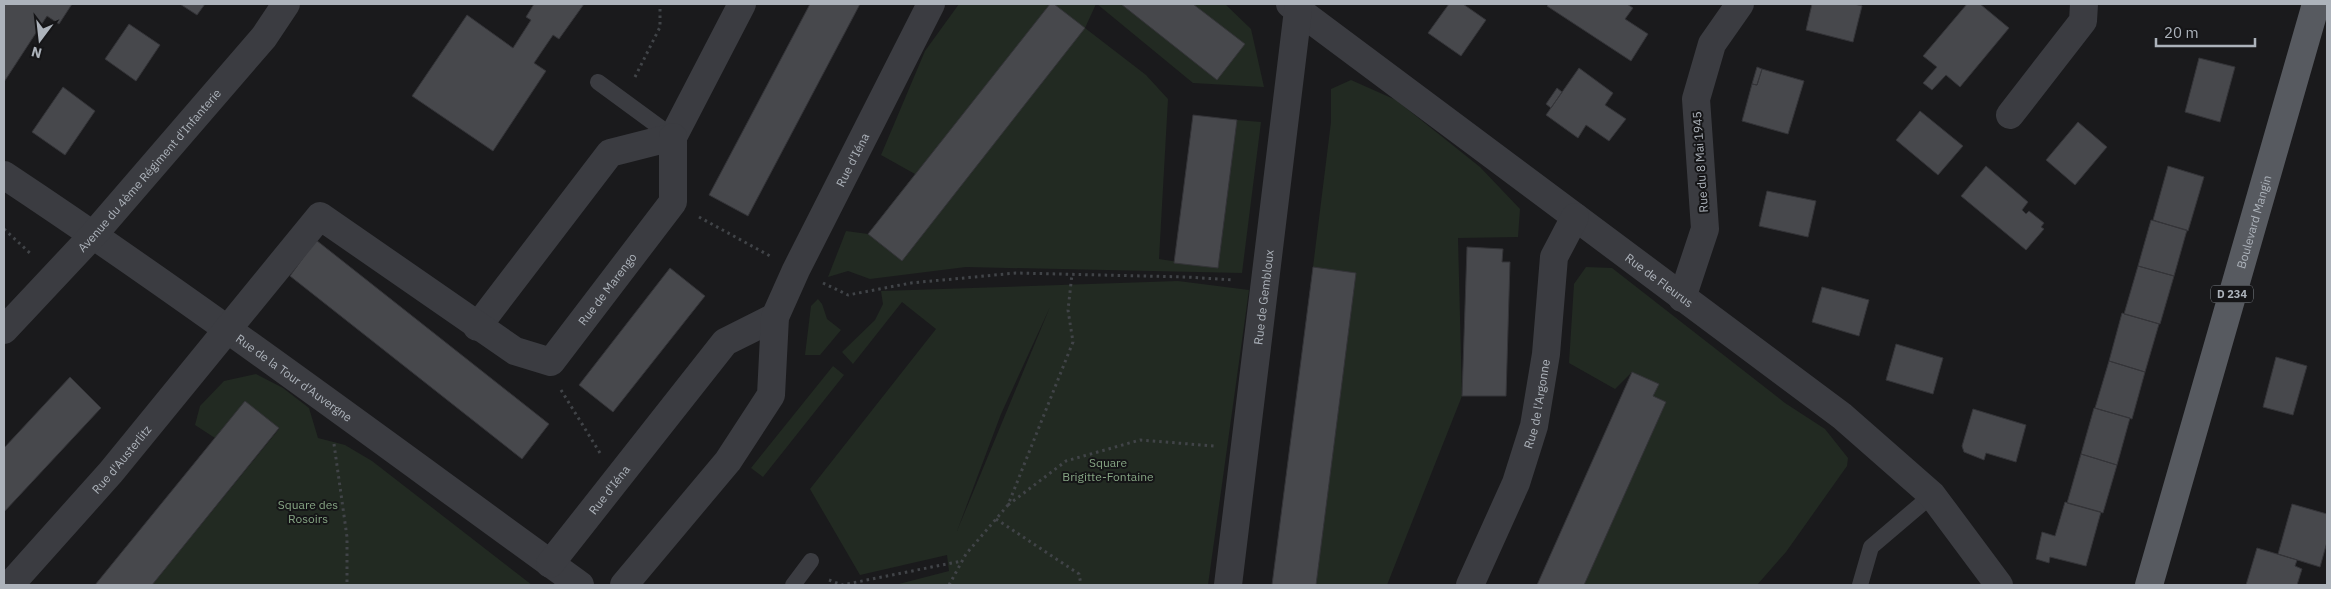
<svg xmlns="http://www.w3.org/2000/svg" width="2331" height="589" viewBox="0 0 2331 589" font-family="'IBM Plex Sans',sans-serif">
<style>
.green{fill:#222a22;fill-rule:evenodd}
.building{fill:#47484c;stroke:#343438}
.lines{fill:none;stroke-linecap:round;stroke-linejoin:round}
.path{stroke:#414448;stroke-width:3;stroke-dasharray:2.5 4;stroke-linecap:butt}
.service{stroke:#3b3c41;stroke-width:16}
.minor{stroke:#3b3c41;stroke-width:28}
.primary{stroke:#575a60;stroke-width:28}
.labels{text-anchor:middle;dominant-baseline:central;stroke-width:4;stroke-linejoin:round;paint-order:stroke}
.shield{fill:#151517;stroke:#7f848a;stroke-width:1}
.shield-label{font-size:11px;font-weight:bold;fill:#adb3bb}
.street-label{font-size:12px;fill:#adb3bb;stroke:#151517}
.park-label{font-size:12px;fill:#86a584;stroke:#151517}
</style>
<rect width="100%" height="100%" fill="#1a1a1c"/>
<!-- green -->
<path class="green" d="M959 4H1096L1085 28 1146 75 1168 99 1159 259 1218 268 1237 120 1261 122 1242 273 966 267 870 279 848 271 828 277 846 231 868 234 915 174 881 155 925 51Z
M1097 4H1225L1251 29 1264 87 1193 83Z
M1351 80 1396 100 1480 167 1520 209 1518 237 1458 238 1462 396 1387 585H1316L1356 273 1313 267 1331 122V89Z
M1586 267 1612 268 1785 403 1825 429 1848 458 1847 466 1786 552 1757 585H1584L1666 402 1653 396 1632 372 1615 389 1569 363 1574 284Z
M1178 281 1249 290 1208 585H895L949 571 947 555 860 575 810 489 936 329 902 302 853 364 842 352 875 320 883 304 881 291ZM1050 307 957 531 1001 414Z
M818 299 822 304 827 319 841 330 820 355H805L811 306Z
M833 366 844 375 763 477 751 468Z
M256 374 283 388 309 408 318 438 345 445 372 461 532 585H152L279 429 215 438 195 425 200 406 224 381Z"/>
<!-- building -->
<path class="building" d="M4 4H72L59 24 47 16 4 82Z
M180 4H205L197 15Z
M534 4H584L559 39 553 35 534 63 546 71 493 151 412 96 467 15 513 48 531 20 526 17Z
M810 4H860L748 216 709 195Z
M1050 4H1054L1085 28 902 261 868 234Z
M1121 4H1193L1245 44 1217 80Z
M1449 4H1463L1486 20 1461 56 1428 33Z
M1549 4H1627L1633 8 1625 19 1648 34 1631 61 1547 6Z
M1812 4H1854L1862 6 1853 42 1806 30Z
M1967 4H1980L2009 28 1960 87 1946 75 1932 90 1923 83 1937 67 1923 56Z
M129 24 160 45 136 81 105 59Z
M2199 58 2235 67 2220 122 2185 112Z
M1757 67 1762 69 1757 85 1752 84Z
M1579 68 1613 93 1605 105 1626 119 1609 141 1586 125 1578 138 1546 115Z
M1762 69 1804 81 1788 134 1742 121 1752 84 1757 85Z
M63 87 95 111 65 155 32 132Z
M1557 88 1562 92 1551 108 1546 104Z
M1920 111 1963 146 1938 175 1896 140Z
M1193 115 1237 120 1218 268 1174 263Z
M2078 122 2107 147 2075 185 2046 160Z
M1986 166 2028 202 2022 210 2026 214 2029 211 2044 223 2041 227 2044 229 2026 250 1961 196Z
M2168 166 2204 177 2188 231 2153 220Z
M1767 191 1816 201 1808 237 1759 226Z
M2151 220 2187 230 2174 276 2138 266Z
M316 240 549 424 522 459 290 276Z
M1467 247 1503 249 1502 262H1510L1506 396H1462Z
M2138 266 2174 276 2160 324 2124 314Z
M1313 267 1356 273 1316 585H1272Z
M670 268 705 296 613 412 579 385Z
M1822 287 1869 300 1859 336 1812 322Z
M2122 313 2159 324 2145 372 2109 361Z
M1896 344 1943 358 1933 394 1886 380Z
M2276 357 2307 366 2293 415 2263 407Z
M2109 361 2145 372 2132 419 2095 408Z
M1632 372 1659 384 1653 396 1666 402 1584 585H1537Z
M70 377 101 408 4 512V448Z
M245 401 279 428 152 585H95Z
M2094 408 2130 418 2117 465 2081 454Z
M1973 409 2026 425 2016 462 1986 453 1984 460 1964 452 1962 446Z
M2081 454 2117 465 2103 513 2067 503Z
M2065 502 2101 512 2086 566 2050 557 2049 563 2036 559 2042 532 2055 536Z
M2292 504 2327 514V542L2320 567 2278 554Z
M2257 548 2297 560 2295 566 2302 569 2297 585H2246Z"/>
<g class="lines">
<!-- path -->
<path class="path" d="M635 77 660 27V4
M699 217 770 256
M4 229 32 255
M823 283 848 295 911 283 1016 273 1186 277 1234 280
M561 390 600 453
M334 444 347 537V585
M1008 505 1066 461 1140 440 1214 446
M996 519 1079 574 1081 585
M829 580 842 585 962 561
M949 585 966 554 1008 505 1073 342 1068 310 1072 274"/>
<!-- service -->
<path class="service" d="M598 82 673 137
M793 585 811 561
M1860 585 1871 547 1932 495"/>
<!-- minor -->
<g class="minor">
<path id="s1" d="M1290 4 1842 416 1932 495 1999 585"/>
<path d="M2010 115 2083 21 2084 4"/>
<path id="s2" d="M4 175C200 305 389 447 580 585"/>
<path d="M1682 298 1705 229 1696 99 1712 44 1740 4"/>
<path d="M477 327 610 153 673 137 742 4"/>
<path id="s3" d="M4 330 94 234 264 37 286 4"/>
<path id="s4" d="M550 564 725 342 775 317"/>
<path id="s5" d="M10 585 111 472 320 216 515 351 551 362 673 202V137"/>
<path id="s6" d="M624 585 728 461 771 395 775 317 796 270 931 4"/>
<path id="s7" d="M1228 585 1298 10"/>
<path id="s8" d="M1470 585 1516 483 1534 426 1546 354 1554 257 1575 217"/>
</g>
<!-- primary -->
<path class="primary" id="s9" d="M2149 585 2316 4"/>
</g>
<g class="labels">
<!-- shield labels -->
<rect class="shield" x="2211" y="285.5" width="42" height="17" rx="4"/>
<g class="shield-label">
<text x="2232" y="294">D 234</text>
</g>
<!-- street labels -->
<g class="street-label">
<text stroke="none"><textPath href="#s6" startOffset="494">Rue d'Iéna</textPath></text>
<text transform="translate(1700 162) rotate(-94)">Rue du 8 Mai 1945</text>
<text stroke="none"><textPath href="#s3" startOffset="216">Avenue du 4ème Régiment d'Infanterie</textPath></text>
<text stroke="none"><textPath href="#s9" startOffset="378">Boulevard Mangin</textPath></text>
<text stroke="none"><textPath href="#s1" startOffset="461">Rue de Fleurus</textPath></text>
<text stroke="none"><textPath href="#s5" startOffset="849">Rue de Marengo</textPath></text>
<text stroke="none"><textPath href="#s7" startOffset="290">Rue de Gembloux</textPath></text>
<text stroke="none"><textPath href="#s2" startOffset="354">Rue de la Tour d'Auvergne</textPath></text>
<text stroke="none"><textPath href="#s8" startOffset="194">Rue de l'Argonne</textPath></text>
<text stroke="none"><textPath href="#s5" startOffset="168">Rue d'Austerlitz</textPath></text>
<text stroke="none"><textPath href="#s4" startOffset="95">Rue d'Iéna</textPath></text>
</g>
<!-- park labels -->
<g class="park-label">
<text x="1108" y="462">Square<tspan x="1108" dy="14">Brigitte-Fontaine</tspan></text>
<text x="308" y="504">Square des<tspan x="308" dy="14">Rosoirs</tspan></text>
</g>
</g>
<!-- border -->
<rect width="2331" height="589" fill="none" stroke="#adb3bb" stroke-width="10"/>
<!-- north arrow -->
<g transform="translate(40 40) rotate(195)" stroke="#151517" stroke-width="4" paint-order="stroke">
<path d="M0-4L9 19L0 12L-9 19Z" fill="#adb3bb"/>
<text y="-8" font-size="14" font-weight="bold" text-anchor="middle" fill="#adb3bb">N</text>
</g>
<!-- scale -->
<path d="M2156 38v8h99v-8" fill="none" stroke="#adb3bb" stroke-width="2.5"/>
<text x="2164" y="38" font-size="15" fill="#adb3bb" stroke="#151517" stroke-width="4" paint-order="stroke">20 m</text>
</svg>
